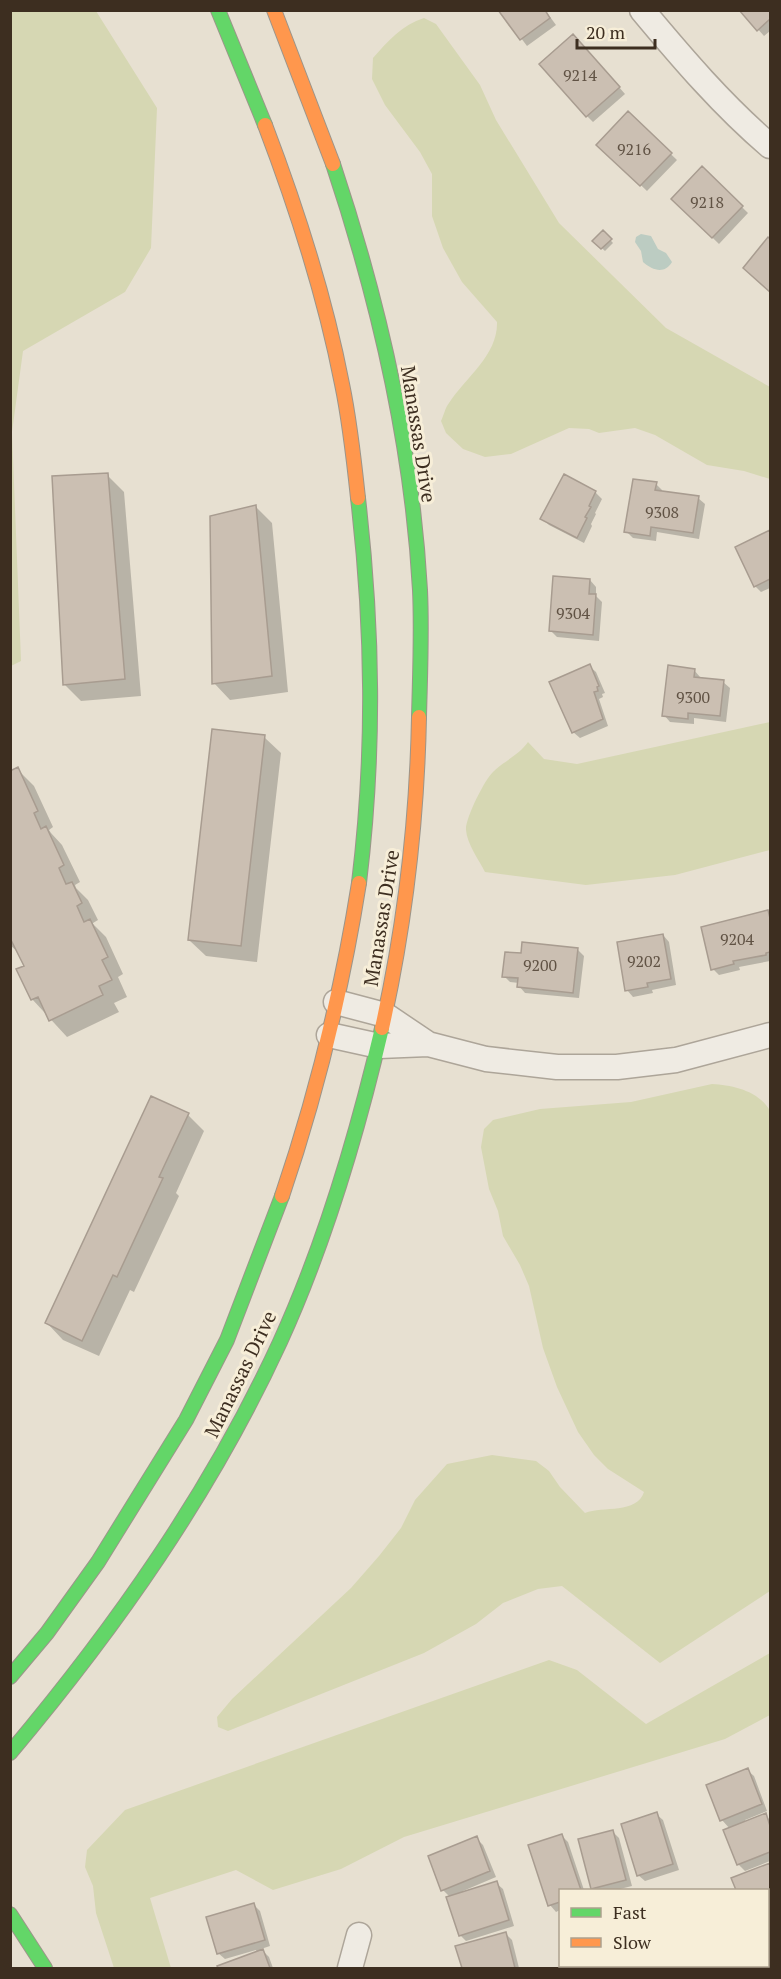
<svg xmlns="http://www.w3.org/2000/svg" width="781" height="1979" viewBox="0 0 781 1979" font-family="'PT Serif',serif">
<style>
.green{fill:#d6d7b3}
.water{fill:#bcccc2}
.shadow{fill:#0003}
.building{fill:#cbbfb2;stroke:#a89c90;stroke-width:1.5}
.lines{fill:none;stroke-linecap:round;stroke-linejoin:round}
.street-casing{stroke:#ada599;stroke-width:27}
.fast-casing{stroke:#9c958a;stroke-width:16}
.slow-casing{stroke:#9c958a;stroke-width:16}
.street{stroke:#efebe3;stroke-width:24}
.fast{stroke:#63d668;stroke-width:14}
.slow{stroke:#ff974d;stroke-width:14}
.labels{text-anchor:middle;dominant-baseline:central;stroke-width:6;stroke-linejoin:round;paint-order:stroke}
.number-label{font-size:16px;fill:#605244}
.street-label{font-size:20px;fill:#3d2e20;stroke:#f7eed8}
</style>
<rect width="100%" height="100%" fill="#e7e0d1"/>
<!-- green -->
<path class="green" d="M11 10 96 11 157 108 151 248 125 292 23 351 12 432 21 661 11 666Z
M424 18 436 24 480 85 496 120 559 223 666 328 770 387V479L744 471 707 465 655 435 635 428 599 433 589 429 569 428 511 454 485 457 463 449 446 433 441 421C444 415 445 408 449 403 466 377 498 355 497 322L462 282 443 248 432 216V174L420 152 385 105 372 79 373 58C388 41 402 25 424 18Z
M770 722V850L675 875 586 885 485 872C479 860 467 844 466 830 465 819 485 779 493 772 504 761 519 755 528 742L544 759 577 764Z
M712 1084C733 1085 759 1091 770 1111V1591L660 1663 562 1586 538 1589 503 1603 476 1624 424 1653 228 1731 218 1727 217 1717 232 1699 351 1588 379 1556 401 1528 415 1500 447 1464 492 1455 536 1461 549 1471 560 1487 585 1513C603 1506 637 1514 644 1492L608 1469 594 1455 578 1432 557 1387 543 1348 529 1286 520 1265 503 1236 498 1211 489 1189 481 1147 484 1129 493 1120 540 1109 631 1102Z
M770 1653V1715L725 1739 404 1837 341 1869 273 1890 236 1870 150 1898 171 1968H114L96 1913 93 1886 85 1867 87 1850 125 1810 549 1660 577 1670 646 1724Z"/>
<!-- water -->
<path class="water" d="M641 234 651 236 658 249 666 253 672 262C665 274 653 271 643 262L641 251 635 242 636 237Z"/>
<!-- shadow -->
<path class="shadow" d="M500 10H545L556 25 527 46Z
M741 10H770V31L764 36Z
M580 42 625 94 593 122 587 116Z
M628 113 677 160 647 191 599 145Z
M702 168 748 213 719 244 673 199Z
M603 232 613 243 605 251 594 241Z
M768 240 770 241V291L751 274Z
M107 475 124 492 141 696 81 701 64 684Z
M565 476 596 493 602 499 595 513 596 514 591 524 592 526 584 543 549 525 542 518Z
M656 484 662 490V492L698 498 705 504 699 539 657 532 656 541 633 538 626 531Z
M256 507 272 523 288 692 230 700 214 683Z
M770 531V588L761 592 755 586 737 547Z
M590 580 596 587V596L602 602 599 641 557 637 551 631Z
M589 666 596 672 605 693 602 694 603 697 599 699 608 726 580 738 573 732Z
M694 670 700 677V679L723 682 730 688 726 722 694 718V724L670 722 664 715Z
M264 737 281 753 257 962 206 956 189 940Z
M17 769 34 786 53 827 49 830 51 833 62 845 80 882 75 885 76 888 88 900 98 920 93 923V924L106 937 123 974 118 977 127 997 114 1003 119 1012 67 1037 32 999 26 967 20 954 10 945V772Z
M768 912 770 914V961L739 967 740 970 719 975 713 969Z
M663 935 669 942 676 985 652 990 653 993 633 997 627 990Z
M578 950 584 956 579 998 525 993 519 986V983L510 982 504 976 522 955Z
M188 1115 204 1131 176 1193 179 1196 134 1292 130 1290 99 1356 63 1340 47 1323Z
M747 1770 754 1776 767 1811 745 1820 746 1823 765 1815 770 1820V1861L745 1871 739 1865 725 1831 730 1829 722 1820Z
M656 1814 663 1820 679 1870 645 1881 638 1875Z
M613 1832 619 1838 632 1886 616 1890H594L592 1889Z
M562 1836 568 1842 584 1890H560V1910L556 1912 550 1905Z
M476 1838 483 1845 496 1877 463 1891V1893L496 1883 503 1889 514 1926 466 1941 460 1935 450 1897 443 1890Z
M770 1865V1912L768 1913V1890H738L733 1879Z
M254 1905 260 1911 270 1946 261 1949 269 1957 273 1968H220L219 1967 257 1953 256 1950 225 1959 218 1953Z
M770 1917V1964H769L768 1918Z
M505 1933 512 1940 519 1968H463L457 1947Z"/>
<!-- building -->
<path class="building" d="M498 10H545L550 18 520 40Z
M739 10H770V19L757 31Z
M573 34 620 87 586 117 539 64Z
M628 111 672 153 640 186 596 145Z
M702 166 743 206 712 238 671 199Z
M603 230 612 239 601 249 592 241Z
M768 237 770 239V292L743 268Z
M108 473 125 679 63 685 52 476Z
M564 474 596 491 589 506 591 507 585 517 587 518 577 538 540 519Z
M633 479 657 482 655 490 699 496 693 533 651 527 650 536 624 532Z
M256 505 272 676 212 684 210 516Z
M770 530V579L754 587 735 547Z
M553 576 590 579 589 594H596L593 635 549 631Z
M590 664 599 686 597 687 598 691 594 692 603 719 572 733 549 682Z
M668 665 695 669 694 677 724 680 720 716 688 713V719L662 716Z
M212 729 265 735 241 946 188 940Z
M18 767 38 811 34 813 41 829 46 826 64 865 59 868 66 884 72 882 82 903 77 906 84 922 90 919 108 957 102 960 112 980 99 986 103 995 49 1021 38 997 31 1000 16 969 24 966 10 938V771Z
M768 910 770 918V952L766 953V955L733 961 734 964 711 970 701 927Z
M663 934 671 979 647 983 648 987 625 991 617 942Z
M522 942 578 948 573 993 517 987 518 978 502 977 505 952 521 953Z
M151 1096 189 1113 159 1177 163 1178 117 1277 113 1275 82 1341 45 1323Z
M748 1768 762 1804 720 1821 706 1785Z
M657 1812 673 1864 637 1876 621 1824Z
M766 1813 770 1826V1852L737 1865 723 1830Z
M613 1830 626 1880 591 1889 578 1839Z
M562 1834 581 1890H560V1902L548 1906 528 1845Z
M477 1836 490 1871 441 1891 428 1856Z
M770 1863V1903L768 1905V1890H736L731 1878Z
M497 1881 509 1920 459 1936 446 1897Z
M254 1903 265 1940 217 1954 206 1917Z
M770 1915V1955L768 1957V1917Z
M506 1932 515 1968H462L455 1946Z
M263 1949 270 1968H218L217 1966Z"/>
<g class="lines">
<defs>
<path id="street" d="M642 10C682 58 723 106 770 146
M336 1002 385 1015 428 1044
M329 1035 379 1046 428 1044 486 1059 557 1067H617L676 1060 770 1035
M671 1966 675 1968
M350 1968 359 1935"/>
<path id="fast" d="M218 10 265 125
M333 164C379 302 412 444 420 590 422 632 420 675 419 717
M358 498C373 629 375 751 359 883
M10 1677 47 1633 98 1562 186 1420 227 1340 282 1196
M10 1753C116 1627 211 1492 280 1342 326 1241 357 1135 382 1028
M10 1914 45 1968"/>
<path id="slow" d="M274 10 333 164
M265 125C297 209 325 296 342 384 350 422 354 460 358 498
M382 1028C405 925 417 822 419 717
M282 1196C317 1093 342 990 359 883"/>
</defs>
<!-- street casing -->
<use href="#street" class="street-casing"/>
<!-- fast casing -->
<use href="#fast" class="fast-casing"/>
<!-- slow casing -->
<use href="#slow" class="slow-casing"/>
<!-- street -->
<use href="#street" class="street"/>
<!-- fast -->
<use href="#fast" class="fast"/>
<!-- slow -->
<use href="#slow" class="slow"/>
</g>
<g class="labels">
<!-- number labels -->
<g class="number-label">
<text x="580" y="75">9214</text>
<text x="634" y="149">9216</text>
<text x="707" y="202">9218</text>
<text x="662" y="512">9308</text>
<text x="573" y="613">9304</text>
<text x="693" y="697">9300</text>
<text x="737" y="939">9204</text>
<text x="644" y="961">9202</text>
<text x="540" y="965">9200</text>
</g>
<!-- street labels -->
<g class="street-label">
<text transform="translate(419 434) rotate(81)">Manassas Drive</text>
<text transform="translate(381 918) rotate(-81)">Manassas Drive</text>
<text transform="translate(240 1374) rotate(-64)">Manassas Drive</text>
</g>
</g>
<!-- border -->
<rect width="781" height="1979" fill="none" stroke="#3d2e20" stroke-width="24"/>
<!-- legend -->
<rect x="559" y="1889" width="210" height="78" fill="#f7eed8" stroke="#ada18e" stroke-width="1.5"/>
<rect x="571" y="1908" width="30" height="9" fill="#63d668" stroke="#ada18e" stroke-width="1.5"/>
<text x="613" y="1919" font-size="18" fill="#3d2e20">Fast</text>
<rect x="571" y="1938" width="30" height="9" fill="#ff974d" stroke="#ada18e" stroke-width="1.5"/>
<text x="613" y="1949" font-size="18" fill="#3d2e20">Slow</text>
<!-- scale -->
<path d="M577 39v9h78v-9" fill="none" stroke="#3d2e20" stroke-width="3"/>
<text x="586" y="39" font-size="18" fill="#3d2e20" stroke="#f7eed8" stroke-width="4.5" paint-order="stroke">20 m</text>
</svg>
